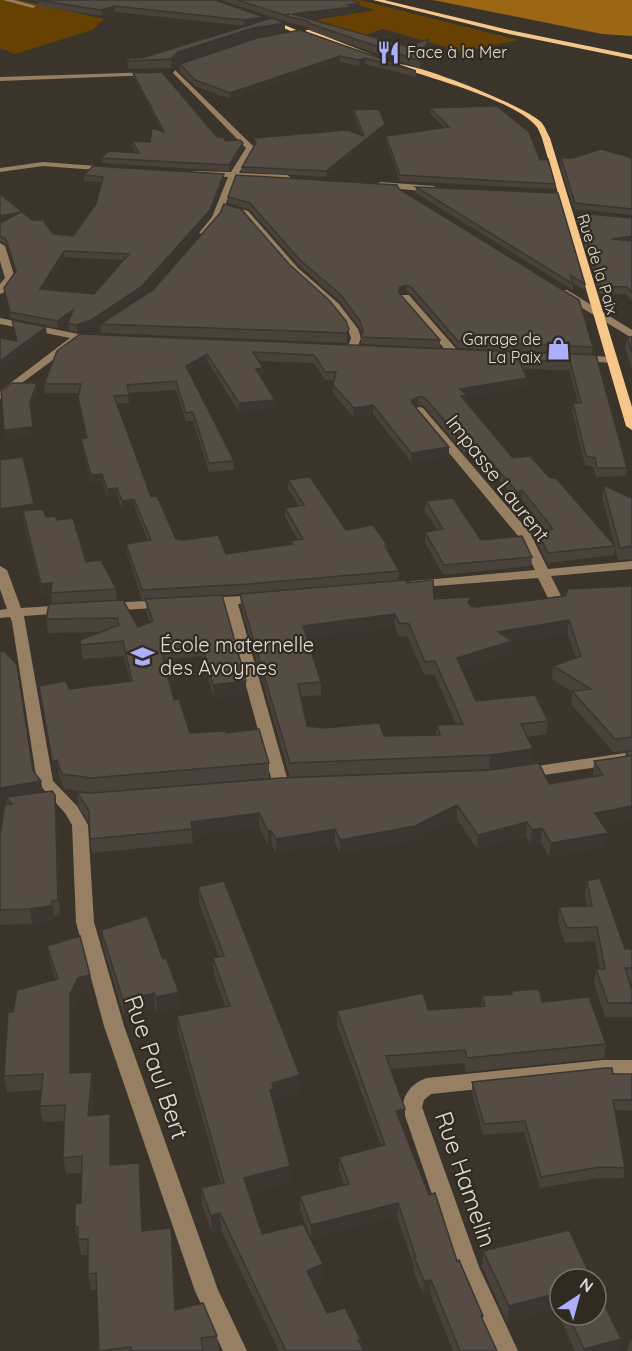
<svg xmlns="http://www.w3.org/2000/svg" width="632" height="1351" viewBox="0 0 632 1351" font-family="Quicksand,sans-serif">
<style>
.green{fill:#674101}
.water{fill:#9b6714}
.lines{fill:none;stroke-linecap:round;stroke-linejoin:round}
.minor{fill:#967f62;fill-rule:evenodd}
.major{fill:#f7c78a;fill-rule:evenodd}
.wall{fill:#49423a;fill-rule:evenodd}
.shaded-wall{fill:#3c3630}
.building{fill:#554d44;stroke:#3c3630;stroke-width:1.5;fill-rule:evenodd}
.labels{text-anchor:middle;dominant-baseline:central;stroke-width:4.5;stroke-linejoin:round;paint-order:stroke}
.far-poi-label{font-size:16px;fill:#e2ddd8;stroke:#312a21;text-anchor:start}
.far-street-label{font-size:16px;fill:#e2ddd8;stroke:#312a21}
.street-label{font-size:20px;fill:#e2ddd8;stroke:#312a21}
.poi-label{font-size:20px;fill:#e2ddd8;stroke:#312a21;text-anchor:start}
.near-street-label{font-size:24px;fill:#e2ddd8;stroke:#312a21}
</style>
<rect width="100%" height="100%" fill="#3b342b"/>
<!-- green -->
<path class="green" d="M0 0H18L104 19 92 30 15 54 0 48Z
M339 0H360L518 40 463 52 383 29 347 41 298 23 375 10Z"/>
<!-- water -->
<path class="water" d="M433 0H632V36L602 34Z"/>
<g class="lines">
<!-- minor -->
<path class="minor" d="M3 0H14L36 6 33 8Z
M175 70 254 147 239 173 287 175 291 178 287 181 236 178 225 205 248 211 298 268 339 304 358 329 361 338 356 351H348L347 349 351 338 348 329 331 308 292 272 242 215 223 210 220 218 207 235 199 233 212 217 228 177 194 175 190 173 194 171 231 172 246 148 173 73Z
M155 72 153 75 0 81V77Z
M43 162 110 167 114 169 110 171 43 166 0 172V168Z
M380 182 434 186 438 189 434 192 377 187 376 185Z
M0 243 5 246 15 278 3 293 0 294V284L5 278 0 261Z
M559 290H567L632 330V338L559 294Z
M401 295H409L458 351V355H450L401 299Z
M0 318 78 334H97L102 337 97 340H76V343L0 399V391L70 338 0 324Z
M577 355 612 357 617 360 612 363 573 360 572 358Z
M419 407 423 408 530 533 548 569 632 561V569L551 576 565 604C559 610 543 612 537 605L539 602 549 600 538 578 409 588 407 585 409 582 414 581 535 570 519 537 415 412 413 410Z
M0 566 7 570 21 608 67 605 74 609 67 613 24 616 53 781 77 806 88 825 94 922 124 1026 218 1290 247 1351H223L195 1291 104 1026 76 922 72 825 65 813 37 782 12 622 10 617 0 618V610L7 609 0 589Z
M262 595 267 596 269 599 267 602 238 604 289 785 287 789H275L273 785 224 605 205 606 198 602 205 598Z
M166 600 173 604 171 607 106 611 99 607 106 603Z
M632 752V762L523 778 517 777 515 773 517 769 523 768Z
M603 1060H632V1076H603L431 1094 424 1100 422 1107 479 1267 518 1351H494L457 1267 402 1107C405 1092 412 1083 427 1078Z"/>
<!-- major -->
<path class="major" d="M373 0H384L509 30 632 55V59L509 34Z
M266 19H270L318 39 313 40 266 21Z
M306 30H310L375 56 370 57 306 32Z
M396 64C417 63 525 106 541 122 545 126 547 133 550 138L632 407V430L626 426 542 138C540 134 539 129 536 126 515 100 429 78 396 66Z"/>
</g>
<!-- wall -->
<path class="wall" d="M33 0H215L264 17V20L285 23V31L253 37 178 61 171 68 129 69 128 67 127 58H142L247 26 115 12 102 16 38 6V1Z
M220 0H351L360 9 353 10V13L307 18 408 47 428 39V46L420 68 311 31 307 27 286 22V21H284Z
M300 30 416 71V77L365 64 359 66 340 62 230 99 195 86 180 71V64Z
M133 73 217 137 243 148 229 171 102 163 101 158 136 153 132 146V141L150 142 162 131 134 78Z
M430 108 555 184V189L400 181 386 141V136L444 127 430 113Z
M354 110 385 129 326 177 242 172V167L255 145 254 138 362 136 354 115Z
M561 158H632V215L574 209 560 165Z
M84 175 224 180 210 216 143 292 92 326 77 332 69 330 68 323 70 319 58 328 11 318 4 288 16 272 7 245 0 241V223L4 221 0 194 32 220 53 234 73 236 96 204 102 182 84 181ZM64 257 124 260 94 294 45 290Z
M416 187 558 193 585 284 584 290 573 283V290L416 193Z
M399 189 593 347 592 354 458 348 411 294 406 292 400 294 440 340V348L361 344 362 334 360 328 340 302 300 266 250 210 228 203V197Z
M578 213 632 218V301L626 294H600L577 220Z
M290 265 346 321 349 338 347 343 101 333 100 324Z
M80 334 596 355 627 468 626 476 596 477 594 467 585 465 572 411 573 403H578L569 370 523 369 527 386 467 397 466 402 513 458 550 478 615 546 602 497 603 485 632 498V559L618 560 615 547 614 555 547 563 536 540 537 531 546 530 521 499 518 502 475 452 465 454 424 406 418 405 415 407 449 456 411 462 373 414 353 417 333 393 334 380H325L314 363 258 361 263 377H261L275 400 276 408 239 412 208 362 189 372 234 461V470L209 472 193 421H186L176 390 128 393 129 403 117 404 151 497 176 539 226 554 291 544V541L298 540 285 517V508L299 506 288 489V480L346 530 388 546V551L399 571 398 580 407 583 434 599 470 605 471 606 477 607 565 596 630 586 631 581H632V820L602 825 605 848 549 857 541 842 530 844 526 836 477 849 457 819 414 840 340 854 335 843 276 853 272 845H268L259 827 192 836 193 843 92 853 89 824 78 806 77 792 92 793 549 784 593 776V775L594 761 625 756 626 752 629 751 613 752 571 704 572 692 552 679 553 666 576 658 567 633 512 642 511 654 462 669 476 701 548 721 546 734 527 737 532 763 489 769 290 777 241 607 240 594 222 595 246 695 214 699 202 656 164 660 174 700 190 733H226L269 763V778L93 793 64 789 59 775H56L55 780 39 686 69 689 130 681 124 656 83 659 80 640 99 632 48 633 46 619 52 604 51 595 43 596 24 523 23 516 0 519V460L35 510 46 517 57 520 86 562 116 589 117 600 138 627 150 622 147 613 146 600H142L127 553 126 544 148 541 135 508 122 510 118 497 108 498 103 483 92 484 82 447 81 439 86 438 79 406 78 398 79 393H45L44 384ZM395 627 398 636 408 637 424 675 434 674 456 724 437 725 436 735 384 736 307 726 301 697 321 695V682L307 638Z
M627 337H632V369L625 349Z
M426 501 481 540 532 557 531 566 443 575 425 542V532L437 530 425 511Z
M33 771 43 792 55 795 57 809 60 915 54 916 53 921 32 924 0 925V835L7 804 6 798 0 799Z
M587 881 625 949H632V983H630L632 990V1017H605L594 983 596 969H600L595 941 565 943 558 922 559 907 587 906 585 896Z
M198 887 300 1075V1092L274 1098V1105L290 1166 291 1182 249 1193 262 1234 323 1264V1281L314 1285 327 1313 361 1340V1346L364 1351H279L221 1230 212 1232 202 1205 201 1188 221 1184 178 1032 177 1016 225 1006 214 974 213 958 219 957 199 903Z
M101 930 163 959 179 992 180 1008 157 1013 155 1009 124 1016 103 946Z
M47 946 92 991 80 994 72 1010V1073L92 1072 94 1088 92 1115 112 1130V1165L139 1163 143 1231 173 1244 176 1310 217 1336 219 1351H99L97 1289 91 1290 88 1274V1255H81L75 1227 81 1203 82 1173 66 1174 63 1158 64 1121 43 1122 40 1106 42 1090 7 1092 4 1076 13 1012 56 980 50 962Z
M511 991 542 1002 606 1044 604 1058 466 1072 464 1063 391 1069 405 1122 400 1123 429 1195 457 1261 483 1316V1320L497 1351H453L430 1293 423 1294 413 1271 414 1266 397 1216 311 1239 300 1210V1196L344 1185 339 1170V1157L381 1146 337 1025V1011L428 1010 481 1006 482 996 511 995Z
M613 1074H632V1111L615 1110 625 1168 623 1178H598L540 1188 524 1132 483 1135 472 1092V1082Z
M483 1251 560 1279V1315H596L621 1339 618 1351H575L556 1309 507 1322 482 1267Z
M632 1339V1351H627L629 1342Z"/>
<!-- shaded-wall -->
<path class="shaded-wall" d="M360 3V9L353 10V13L300 19 292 14Z
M115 6V12L102 16 101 10Z
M264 17V24L244 26V20Z
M285 23V31L253 37 178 61 171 68V59L178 52 253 28Z
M428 39V46L420 68V61Z
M340 56V62L230 99V93Z
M365 58V64L359 66V60Z
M385 124V129L326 177V171Z
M243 143V148L229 171V165Z
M224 174V180L210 216 143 292 92 326 77 332 76 325Z
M21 212V218L0 221V216Z
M632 236V242L612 239Z
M64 251V257L41 296 40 289Z
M2 271 3 277 0 281V274Z
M406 285V292L399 295V288Z
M73 310 74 316 58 328 57 321Z
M46 327 47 336 0 370V361Z
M349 329V338L347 343V333Z
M207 354 208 362 186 374V366Z
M263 368V377L256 378V369Z
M527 378V386L467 397 466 404 461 405 460 389Z
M37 383 38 393 31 412 30 402Z
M418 397V405L412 408V400Z
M275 400 276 408 239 412V403Z
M373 405V414L353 417 354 408Z
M33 427 34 436 5 440 4 430Z
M476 444 475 452 465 454 466 445Z
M449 447V456L411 462V453Z
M102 474 103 483 92 484 91 475Z
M117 488 118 497 108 498 107 489Z
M522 490 521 499 518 502V493Z
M134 499 135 508 122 510V501Z
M34 504 35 514 23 511V516L0 519V509Z
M52 583 51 595 43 596 41 584Z
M395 614V627L303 639V626Z
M569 620 567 633 512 642 511 654 456 671 457 658 498 632Z
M246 681V695L214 699 213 685Z
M533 749 532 763 489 769 490 755Z
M57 760 59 775H56L55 780 53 765 54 761Z
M41 781 43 792 6 797V798L0 799V788Z
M55 795 57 809 60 915 58 900Z
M457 805V819L414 840 340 854V840Z
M632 806V820L593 827 595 813Z
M259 813V827L192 836 191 822Z
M527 822 526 836 477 849 478 835Z
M542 828 541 842 530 844 532 830Z
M335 829V843L276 853V839Z
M268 831H271L272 845H268Z
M608 833 605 848 549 857 551 843Z
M52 901 54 916 53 921 32 924 30 909Z
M90 975 92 991 80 994 72 1010V1089L70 1073V994L78 978Z
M179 992 180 1008 157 1013 156 997Z
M154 993 155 1009 124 1016 123 1000Z
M92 1072 94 1088 90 1132 88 1116Z
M300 1075V1092L274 1098V1105L270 1090 272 1083Z
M405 1109V1122L395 1124 396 1111Z
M110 1114 112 1130V1181L110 1165Z
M139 1163 141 1179 144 1247 142 1231Z
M290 1166 291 1182 245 1194 244 1178Z
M398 1203 397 1216 311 1239V1225Z
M220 1213 221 1230 212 1232 211 1216Z
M171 1228 173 1244 176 1326 175 1310Z
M323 1264V1281L308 1288 307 1271Z
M431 1280 430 1293 423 1294 424 1281Z
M558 1293 556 1309 507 1322 509 1306Z
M621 1339 618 1351H584V1349Z"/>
<!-- building -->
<path class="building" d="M38 0H215L264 17 244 20 115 6 101 10Z
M237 0H351L360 3 348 5 353 7 292 14 408 47 428 39 420 61 311 24 307 21 285 16 290 14 284 15Z
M272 18 285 23 253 28 178 52 171 59 129 61 127 58H142Z
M300 30 416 71 365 58 359 60 340 56 230 93 195 80 180 64 257 38Z
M162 72 217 137H223L226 141 240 140 243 143 229 165 101 158 109 151 139 153 132 141 150 142 152 128 164 132 133 73Z
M497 106 529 132 540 160 548 159 555 184 400 175 386 136 449 127 430 108Z
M379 109 385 124 326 171 242 167 256 143 254 138 347 130 364 136 354 110Z
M601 149 632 158V209L575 203 561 158H573Z
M93 166 224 174 210 210 142 286 91 320 76 325 68 323 73 310 57 321 10 312 4 288 16 271 6 239 0 236V223L21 212 0 216V194L32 220H43L53 234 73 236 96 204 103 177 84 175ZM64 251 129 254 94 294 40 289Z
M236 175 397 185 399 189 579 300 593 347 458 341 411 287 406 285 399 288V293L440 340 361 337 363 330 360 321 341 295 300 260 250 203 228 197Z
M416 187 558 193 585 284 570 275 573 284Z
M224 204 241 209 290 265 329 300 346 321 349 329 347 333 100 324 153 290 220 213Z
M578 213 632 218V236L612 239 632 241V293L627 287 601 286Z
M12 320 46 327 0 361V338L17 341Z
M80 334 596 355 627 468H597L595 458 586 456 573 403H581L570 361H519L527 378 460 389 467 395 461 396 513 458 530 456 550 478H556L615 546 548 553 537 531 553 529 522 490 518 493 476 444 466 445 424 397H418L412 400V403L449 447 411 453 373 405 354 408 333 385 336 372H325L314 355 253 352 263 368 256 369 275 400 239 403 207 354 186 366 234 461 209 463 193 412 186 413 176 381 127 385 129 395 114 396 151 497 157 496 176 539 184 540 218 535 226 554 293 544 291 541 303 539 285 508 304 505 288 480 310 477 346 530 373 525 388 546H385L399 571 249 584 142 590 126 544 151 540 134 499 122 501 117 488 107 489 102 474 91 475 81 439 87 438 78 398 81 384H44L57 351Z
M627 337H632V352Z
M12 383H37L30 402 33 427 4 430 1 391Z
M23 457 34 504 0 509V460Z
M603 485 632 498V546L620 548Z
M453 498 481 540 522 536 532 557 444 565 425 532 443 529 426 501Z
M43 509 46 517 55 516 57 520 73 518 86 562 101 560 116 589 51 593 52 583 41 584 23 511Z
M406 580 407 583 433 580 434 599 471 597 468 602 471 606 477 607 565 596 568 589 632 586 631 581H632V737L615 739 572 691 591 689 553 666 581 656 569 620 498 632 512 641 457 658 476 701 535 695 548 721 521 724 533 749 490 755 290 763 240 594ZM395 614 399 623 409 624 425 662 435 661 463 724 437 725 440 735 384 736 379 723 324 728 307 726 298 684 321 682 303 626Z
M222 595 246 681 213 685 201 642 160 646 174 700 179 699 190 733 226 731V733L259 729 269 763 91 778 62 774 57 760 54 761 53 765 39 686 66 681 69 689 132 681 123 641 81 645 80 640 119 625 117 618 46 619 49 604 123 600 138 627 153 621 145 599Z
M4 651 17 665 33 771 41 781 0 788V652Z
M632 750V806L595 813 608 833 551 843 542 828 532 830 527 822 478 835 457 805 415 826 340 840 335 829 276 839 271 831H268L259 813 191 822 192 829 90 839 89 811 77 792 92 793 281 778 490 770 539 763 549 784 603 775 594 761 630 756 626 752Z
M52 791 55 795 58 900 52 901 51 906 30 909 0 910V835L5 804H12L6 797Z
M600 878 625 949H632V968H625L632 990V1003H608L596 969H605L597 927 567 928 559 907 592 906 587 881Z
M224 881 300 1075 272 1083 274 1089 270 1090 290 1166 244 1178 262 1234 303 1224 323 1264 307 1271 327 1313 345 1308 361 1340H358L364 1351H286L220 1213 211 1216 201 1188 224 1183 177 1016 230 1006 213 958 224 956 198 887Z
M147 916 163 959 166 958 179 992 156 997 154 993 123 1000 101 930Z
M80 936 90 975 78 978 70 994V1073L92 1072 88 1116 110 1114V1165L139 1163 142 1231 171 1228 175 1310 203 1303 217 1336 201 1338 203 1351H132L131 1347 99 1351 96 1273 88 1274V1239H78V1227H75V1204L81 1203 82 1156 63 1158 65 1105 40 1106 43 1074 4 1076 8 1012H13L17 990 58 979 47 946Z
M539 989 542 1002 589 997 606 1044 467 1058 465 1050 386 1056 405 1109 396 1111 429 1195 435 1193 457 1261 459 1260 483 1316H481L497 1351H460L431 1280 424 1281 414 1257H416L398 1203 311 1225 300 1196 349 1184 339 1157 385 1145 337 1011 423 993 428 1010 485 1006 482 996 512 994 511 991Z
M605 1068H612L613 1074H632V1100H613L625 1168 600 1167 541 1177 525 1121 484 1124 472 1082Z
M569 1230 592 1279H560V1297L558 1293 509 1306 483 1251Z
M596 1287 621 1339 584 1349 568 1315H596Z"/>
<!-- icons -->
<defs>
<symbol id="restaurant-bare" viewBox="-9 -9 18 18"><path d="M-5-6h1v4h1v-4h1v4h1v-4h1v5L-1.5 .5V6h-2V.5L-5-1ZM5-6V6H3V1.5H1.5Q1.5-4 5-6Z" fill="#acaffb" stroke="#312a21" stroke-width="2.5" paint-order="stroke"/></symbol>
<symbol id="shop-bare" viewBox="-9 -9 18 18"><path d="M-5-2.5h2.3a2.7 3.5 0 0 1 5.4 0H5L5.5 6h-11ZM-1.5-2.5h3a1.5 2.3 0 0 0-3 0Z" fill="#acaffb" stroke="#312a21" stroke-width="2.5" paint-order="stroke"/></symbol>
<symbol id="school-bare" viewBox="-9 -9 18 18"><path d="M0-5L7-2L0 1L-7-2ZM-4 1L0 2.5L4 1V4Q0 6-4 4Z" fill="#acaffb" stroke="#312a21" stroke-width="2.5" paint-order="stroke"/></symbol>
</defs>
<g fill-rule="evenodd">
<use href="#restaurant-bare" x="372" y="36" width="33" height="33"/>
<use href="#shop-bare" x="542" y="332" width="33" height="33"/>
<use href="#school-bare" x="126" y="640" width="33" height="33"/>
</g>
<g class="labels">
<!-- far-poi labels -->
<g class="far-poi-label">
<text x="407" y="52">Face à la Mer</text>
<text x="541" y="339" text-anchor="end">Garage de<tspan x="541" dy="18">La Paix</tspan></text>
</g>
<!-- far-street labels -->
<g class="far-street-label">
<text transform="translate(598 264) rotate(73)">Rue de la Paix</text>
</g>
<!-- street labels -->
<g class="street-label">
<text transform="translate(498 478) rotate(52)">Impasse Laurent</text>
</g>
<!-- poi labels -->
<g class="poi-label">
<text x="160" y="644">École maternelle<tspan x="160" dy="23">des Avoynes</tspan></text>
</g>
<!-- near-street labels -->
<g class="near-street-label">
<text transform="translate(157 1067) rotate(71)">Rue Paul Bert</text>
<text transform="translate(466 1179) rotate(71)">Rue Hamelin</text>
</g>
</g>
<!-- north arrow -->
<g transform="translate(578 1297) rotate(36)"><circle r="28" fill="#312a21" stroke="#78726a" stroke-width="1.5"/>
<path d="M0-4.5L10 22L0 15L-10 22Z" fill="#acaffb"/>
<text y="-9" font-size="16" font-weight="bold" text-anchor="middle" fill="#e2ddd8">N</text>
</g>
</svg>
